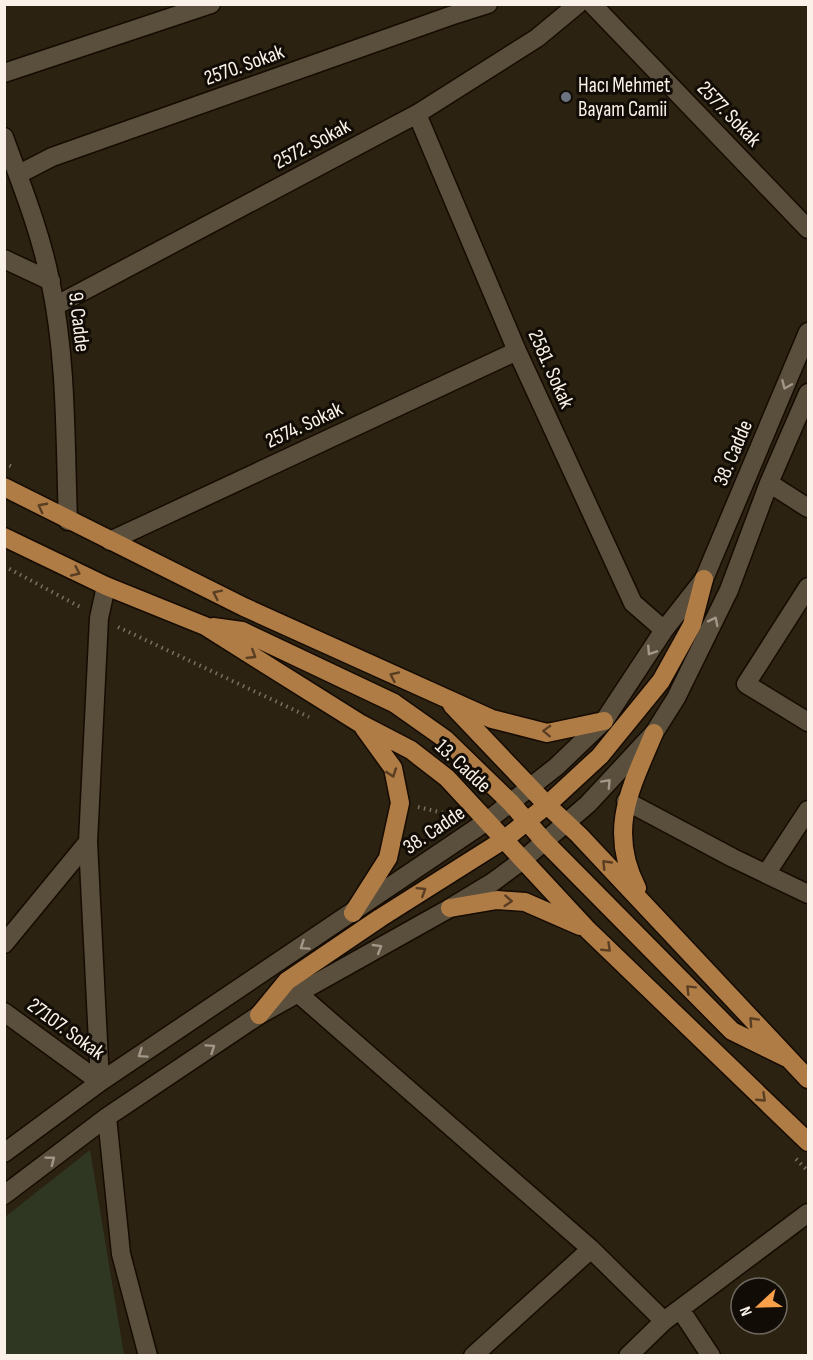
<svg xmlns="http://www.w3.org/2000/svg" width="813" height="1360" viewBox="0 0 813 1360" font-family="'Sofia Sans Condensed',sans-serif">
<style>
.green{fill:#2f3723}
.lines{fill:none;stroke-linecap:round;stroke-linejoin:round}
.minor-casing{stroke:#150b00;stroke-width:21}
.major-casing{stroke:#150b00;stroke-width:21}
.path{stroke:#797062;stroke-width:4;stroke-dasharray:1.5 4.5;stroke-linecap:butt}
.minor{stroke:#5a4e3c;stroke-width:18}
.major{stroke:#b07c46;stroke-width:18}
.oneway{stroke:#a29889}
.oneway2{stroke:#593e23}
.worship-dot{fill:#6b7280;stroke:#110c06;stroke-width:2}
.labels{text-anchor:middle;dominant-baseline:central;stroke-width:6;stroke-linejoin:round;paint-order:stroke}
.street-label{font-size:21px;fill:#faf2e8;stroke:#110c06}
.poi-label{font-size:21px;fill:#faf2e8;stroke:#110c06;text-anchor:start}
</style>
<rect width="100%" height="100%" fill="#2c2211"/>
<!-- green -->
<path class="green" d="M90 1150 124 1355H5V1217Z"/>
<g class="lines">
<defs>
<path id="minor" d="M592 4 808 229
M4 73 211 4
M417 114 517 351 633 603 664 630
M4 137C21 184 40 230 50 280 67 358 65 441 68 521
M19 174 52 157 450 16 488 4
M4 259 51 281
M55 306 417 114 537 38 578 4
M769 483 808 508
M110 541 517 351
M808 587 746 684 808 722
M626 801 733 858 808 894
M766 874 808 810
M4 944 88 842
M299 994 591 1249 664 1321 808 1213
M4 1012 100 1082
M100 1082 88 842 99 618 106 586
M107 1117 121 1254 148 1356
M4 1153 100 1082 487 821 556 767 604 721 664 630 704 579 808 332
M4 1195 107 1117 259 1015 450 908 493 882 524 859 588 804 654 733 676 698 729 590 769 483 808 393
M680 1309 711 1356
M473 1356 591 1249
M628 1356 664 1321"/>
<path id="major" d="M4 487 244 607 492 719 547 733 604 721
M4 537 106 586 205 626 361 724 411 750 447 778 588 930 808 1142
M213 627 242 631 394 703 445 739 511 803 544 841 732 1031 787 1058
M452 705 547 805 579 835 808 1079
M637 888C607 829 631 788 654 733
M450 908 497 900 525 902 580 926
M353 913 388 858 400 803 393 768 364 728
M259 1015 287 981 380 918 505 839 547 805 600 756 661 681 692 625 704 579"/>
</defs>
<!-- minor casing -->
<use href="#minor" class="minor-casing"/>
<!-- major casing -->
<use href="#major" class="major-casing"/>
<!-- path -->
<path class="path" d="M4 463 15 468
M4 566 82 608
M118 627 309 717
M418 807 452 815
M796 1159 808 1171"/>
<!-- minor -->
<use href="#minor" class="minor"/>
<!-- major -->
<use href="#major" class="major"/>
</g>
<!-- one-way arrows -->
<defs><path id="oneway-chevron" d="M-2-3.5L2.5 0L-2 3.5" fill="none" stroke-width="1.6" stroke-linecap="round" stroke-linejoin="round" transform="scale(1.5)"/></defs>
<g class="oneway">
<use href="#oneway-chevron" transform="translate(786 385) rotate(113)"/>
<use href="#oneway-chevron" transform="translate(714 621) rotate(-63)"/>
<use href="#oneway-chevron" transform="translate(651 651) rotate(123)"/>
<use href="#oneway-chevron" transform="translate(607 783) rotate(-47)"/>
<use href="#oneway-chevron" transform="translate(304 946) rotate(146)"/>
<use href="#oneway-chevron" transform="translate(378 948) rotate(-30)"/>
<use href="#oneway-chevron" transform="translate(211 1048) rotate(-34)"/>
<use href="#oneway-chevron" transform="translate(142 1054) rotate(146)"/>
<use href="#oneway-chevron" transform="translate(51 1160) rotate(-37)"/>
</g>
<g class="oneway2">
<use href="#oneway-chevron" transform="translate(42 507) rotate(-152)"/>
<use href="#oneway-chevron" transform="translate(76 572) rotate(25)"/>
<use href="#oneway-chevron" transform="translate(217 594) rotate(-154)"/>
<use href="#oneway-chevron" transform="translate(252 655) rotate(32)"/>
<use href="#oneway-chevron" transform="translate(394 676) rotate(-155)"/>
<use href="#oneway-chevron" transform="translate(547 731) rotate(-178)"/>
<use href="#oneway-chevron" transform="translate(392 773) rotate(71)"/>
<use href="#oneway-chevron" transform="translate(606 864) rotate(-134)"/>
<use href="#oneway-chevron" transform="translate(422 891) rotate(-32)"/>
<use href="#oneway-chevron" transform="translate(508 901) rotate(4)"/>
<use href="#oneway-chevron" transform="translate(607 948) rotate(44)"/>
<use href="#oneway-chevron" transform="translate(690 989) rotate(-135)"/>
<use href="#oneway-chevron" transform="translate(753 1021) rotate(-133)"/>
<use href="#oneway-chevron" transform="translate(762 1098) rotate(44)"/>
</g>
<!-- markers -->
<circle class="worship-dot" cx="566" cy="97" r="6"/>
<g class="labels">
<!-- street labels -->
<g class="street-label">
<text transform="translate(244 65) rotate(-20)">2570. Sokak</text>
<text transform="translate(729 114) rotate(46)">2577. Sokak</text>
<text transform="translate(312 144) rotate(-28)">2572. Sokak</text>
<text transform="translate(79 322) rotate(83)">9. Cadde</text>
<text transform="translate(551 369) rotate(66)">2581. Sokak</text>
<text transform="translate(304 425) rotate(-25)">2574. Sokak</text>
<text transform="translate(733 453) rotate(-67)">38. Cadde</text>
<text transform="translate(463 766) rotate(43)">13. Cadde</text>
<text transform="translate(434 830) rotate(-34)">38. Cadde</text>
<text transform="translate(66 1029) rotate(36)">27107. Sokak</text>
</g>
<!-- poi labels -->
<g class="poi-label">
<text x="578" y="85">Hacı Mehmet<tspan x="578" dy="24">Bayam Camii</tspan></text>
</g>
</g>
<!-- border -->
<rect width="813" height="1360" fill="none" stroke="#faf2e8" stroke-width="12"/>
<!-- north arrow -->
<g transform="translate(759 1306) rotate(248)"><circle r="28" fill="#110c06" stroke="#6e6860" stroke-width="1.5"/>
<path d="M0-4.5L10 22L0 15L-10 22Z" fill="#f8a14a"/>
<text y="-9" font-size="16" font-weight="bold" text-anchor="middle" fill="#faf2e8">N</text>
</g>
</svg>
